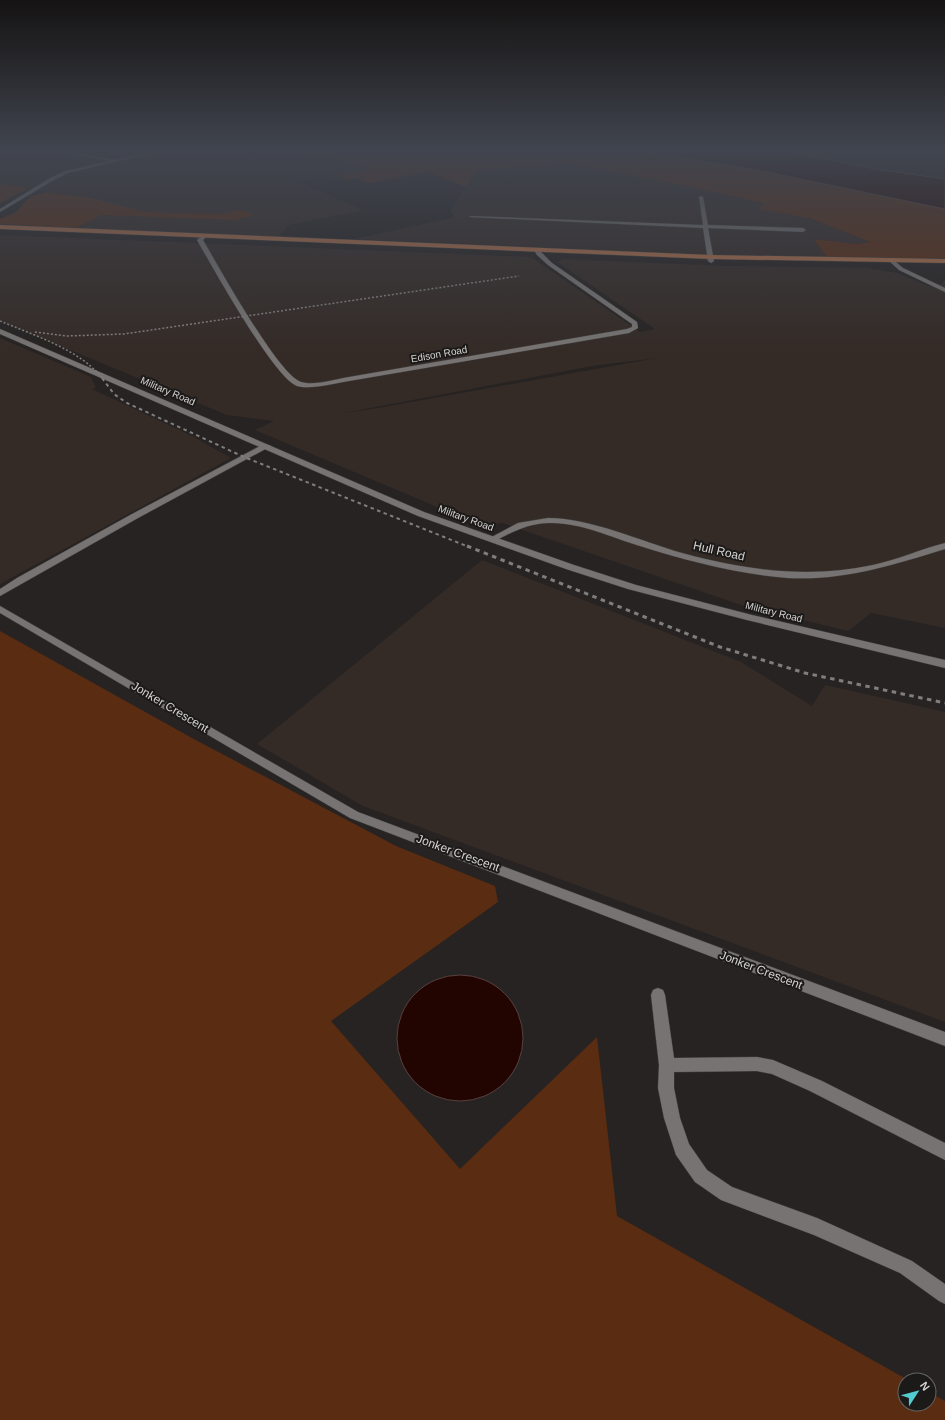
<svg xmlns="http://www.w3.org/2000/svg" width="945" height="1420" viewBox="0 0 945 1420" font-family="Helvetica,sans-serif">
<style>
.built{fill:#342b27;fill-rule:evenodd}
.green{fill:#5a2c11}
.water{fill:#220400;stroke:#58423f}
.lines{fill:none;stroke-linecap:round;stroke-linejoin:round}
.minor-casing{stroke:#424140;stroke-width:1}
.tertiary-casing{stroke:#424140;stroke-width:1}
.primary-casing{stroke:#424140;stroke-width:1}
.minor{fill:#767372;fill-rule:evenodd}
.tertiary{fill:#767372;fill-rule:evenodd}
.primary{fill:#b06f48;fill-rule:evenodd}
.rail-far2{stroke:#807e7d;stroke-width:1.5;stroke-dasharray:2 2;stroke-linecap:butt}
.rail-far1{stroke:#807e7d;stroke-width:2;stroke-dasharray:3.5 3.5;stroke-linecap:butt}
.rail{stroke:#807e7d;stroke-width:3;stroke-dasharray:4.5 4.5;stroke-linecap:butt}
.labels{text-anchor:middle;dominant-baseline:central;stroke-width:4;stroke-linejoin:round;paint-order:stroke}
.far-street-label{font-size:10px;fill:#d5d4d3;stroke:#1c1a19}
.street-label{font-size:12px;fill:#d5d4d3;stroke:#1c1a19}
</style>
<rect width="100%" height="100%" fill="#262322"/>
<!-- built -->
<path class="built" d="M0 151H313H309L329 159 356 162 370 167 360 172 339 175 347 180H331L322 176 297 181 363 210 289 225 279 236 267 237 76 228 102 215 91 198 0 184Z
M572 164 681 185 763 203 761 210 809 218 872 242 856 244 814 239 827 258 698 254 354 239 452 218 454 214 450 212 476 170Z
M0 235 531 257 640 332 655 329 557 262 563 259 724 266 867 268 897 273 928 286 941 284 945 279V628L871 613 848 631 738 604 502 523 482 526 255 430 274 421 227 415 0 321ZM657 358 378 408 344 413 592 366Z
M0 338 91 377 96 388 92 389 190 435 231 458 0 584Z
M482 560 741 662 812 706 825 685 945 712V1022L363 806 257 744Z"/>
<!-- green -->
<path class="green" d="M313 151H643L767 172 945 209V258H827L814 239 856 244 871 242 809 218 760 210 763 203 681 185 572 164 476 170 466 187 428 172 368 183 356 178 347 180 338 175 360 172 369 167 356 162 329 159 309 152Z
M0 184 29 188 0 203Z
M48 192 91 198 144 212 219 214 240 210 255 215 234 220 102 215 76 228 0 224V219L16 212 31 196Z
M0 631 192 738 396 846 495 886 498 902 331 1021 460 1169 597 1037 617 1216 908 1380H905V1404H929V1392L945 1401V1420H0Z"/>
<!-- water -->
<path class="water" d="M643 151H785L875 169 945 179V209L767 172Z
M397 1038a63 63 0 1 1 126 0a63 63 0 1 1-126 0Z"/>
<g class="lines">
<defs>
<path id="minor" d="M60 151H66L113 160 156 151H161L68 173 54 180 0 212V209L50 178 65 171 110 161Z
M701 196 703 197 708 225 803 228 806 230 803 232 708 228 714 261 711 263 708 261 703 228 469 217 471 216 703 225 699 197Z
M204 234 207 236 203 240C217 264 279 376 301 382 315 386 335 379 349 377L627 329 632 327V324L548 265 537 255 534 250 537 248 552 263 637 322 638 328 629 333 349 381C335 383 310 390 297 386 274 378 212 266 197 240Z
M891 258 903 268 945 288V292L899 270 888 260Z
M264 444 271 446 138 518 0 596V589L17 578 132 514Z
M548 518C590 518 640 541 682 553 744 570 809 579 873 565 897 560 921 549 945 543V549C893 565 843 581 788 578 737 574 688 561 640 546 610 537 580 522 549 523 529 523 512 532 495 541H489L488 539 518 523Z
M0 606 358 812 945 1032V1046L350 818 0 613Z
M658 988 663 990 665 995 674 1058 757 1057 773 1060 822 1081 945 1143V1160L810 1091 772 1074 757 1071 674 1072V1088L680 1118 689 1144 707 1170 732 1187 817 1218 912 1261 945 1284V1304L939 1301 900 1273 814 1235 721 1200 695 1182 676 1155 664 1118 658 1088 659 1065 651 995 653 990Z"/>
<path id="tertiary" d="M0 329 424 512 574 565 636 585 752 615 945 660V668L747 620 628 589 566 569 418 516 0 334Z"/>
<path id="primary" d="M0 225 711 255 945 259V263L711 259 0 229Z"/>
</defs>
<!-- minor casing -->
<use href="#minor" class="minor-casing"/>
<!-- tertiary casing -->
<use href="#tertiary" class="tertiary-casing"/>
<!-- primary casing -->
<use href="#primary" class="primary-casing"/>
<!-- minor -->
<use href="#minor" class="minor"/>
<!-- tertiary -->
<use href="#tertiary" class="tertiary"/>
<!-- primary -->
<use href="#primary" class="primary"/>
<!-- rail-far2 -->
<path class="rail-far2" d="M0 321C33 335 81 350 103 379
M35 332 67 336 124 334 519 276"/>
<!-- rail-far1 -->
<path class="rail-far1" d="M102 378 114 394 127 403 244 457 469 547"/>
<!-- rail -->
<path class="rail" d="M467 546 720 647 805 673 945 703"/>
</g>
<!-- sky -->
<linearGradient id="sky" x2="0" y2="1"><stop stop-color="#151313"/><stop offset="0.43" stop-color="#41454f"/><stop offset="1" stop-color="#41454f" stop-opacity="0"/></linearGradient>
<rect width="945" height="349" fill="url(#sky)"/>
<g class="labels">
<!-- far-street labels -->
<g class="far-street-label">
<text transform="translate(439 354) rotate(-10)">Edison Road</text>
<text transform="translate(168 391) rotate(23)">Military Road</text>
<text transform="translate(466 518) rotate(20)">Military Road</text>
<text transform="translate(774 612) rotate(14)">Military Road</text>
</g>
<!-- street labels -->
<g class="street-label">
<text transform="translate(719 551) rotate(13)">Hull Road</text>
<text transform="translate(170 707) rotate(31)">Jonker Crescent</text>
<text transform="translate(458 853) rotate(20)">Jonker Crescent</text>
<text transform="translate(761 970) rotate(21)">Jonker Crescent</text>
</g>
</g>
<!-- north arrow -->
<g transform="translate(917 1392) rotate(54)"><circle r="19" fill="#1c1a19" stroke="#666463"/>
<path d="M0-3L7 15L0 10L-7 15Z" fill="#52ccd0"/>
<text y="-6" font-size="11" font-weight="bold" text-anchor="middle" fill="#d5d4d3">N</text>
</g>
</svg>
